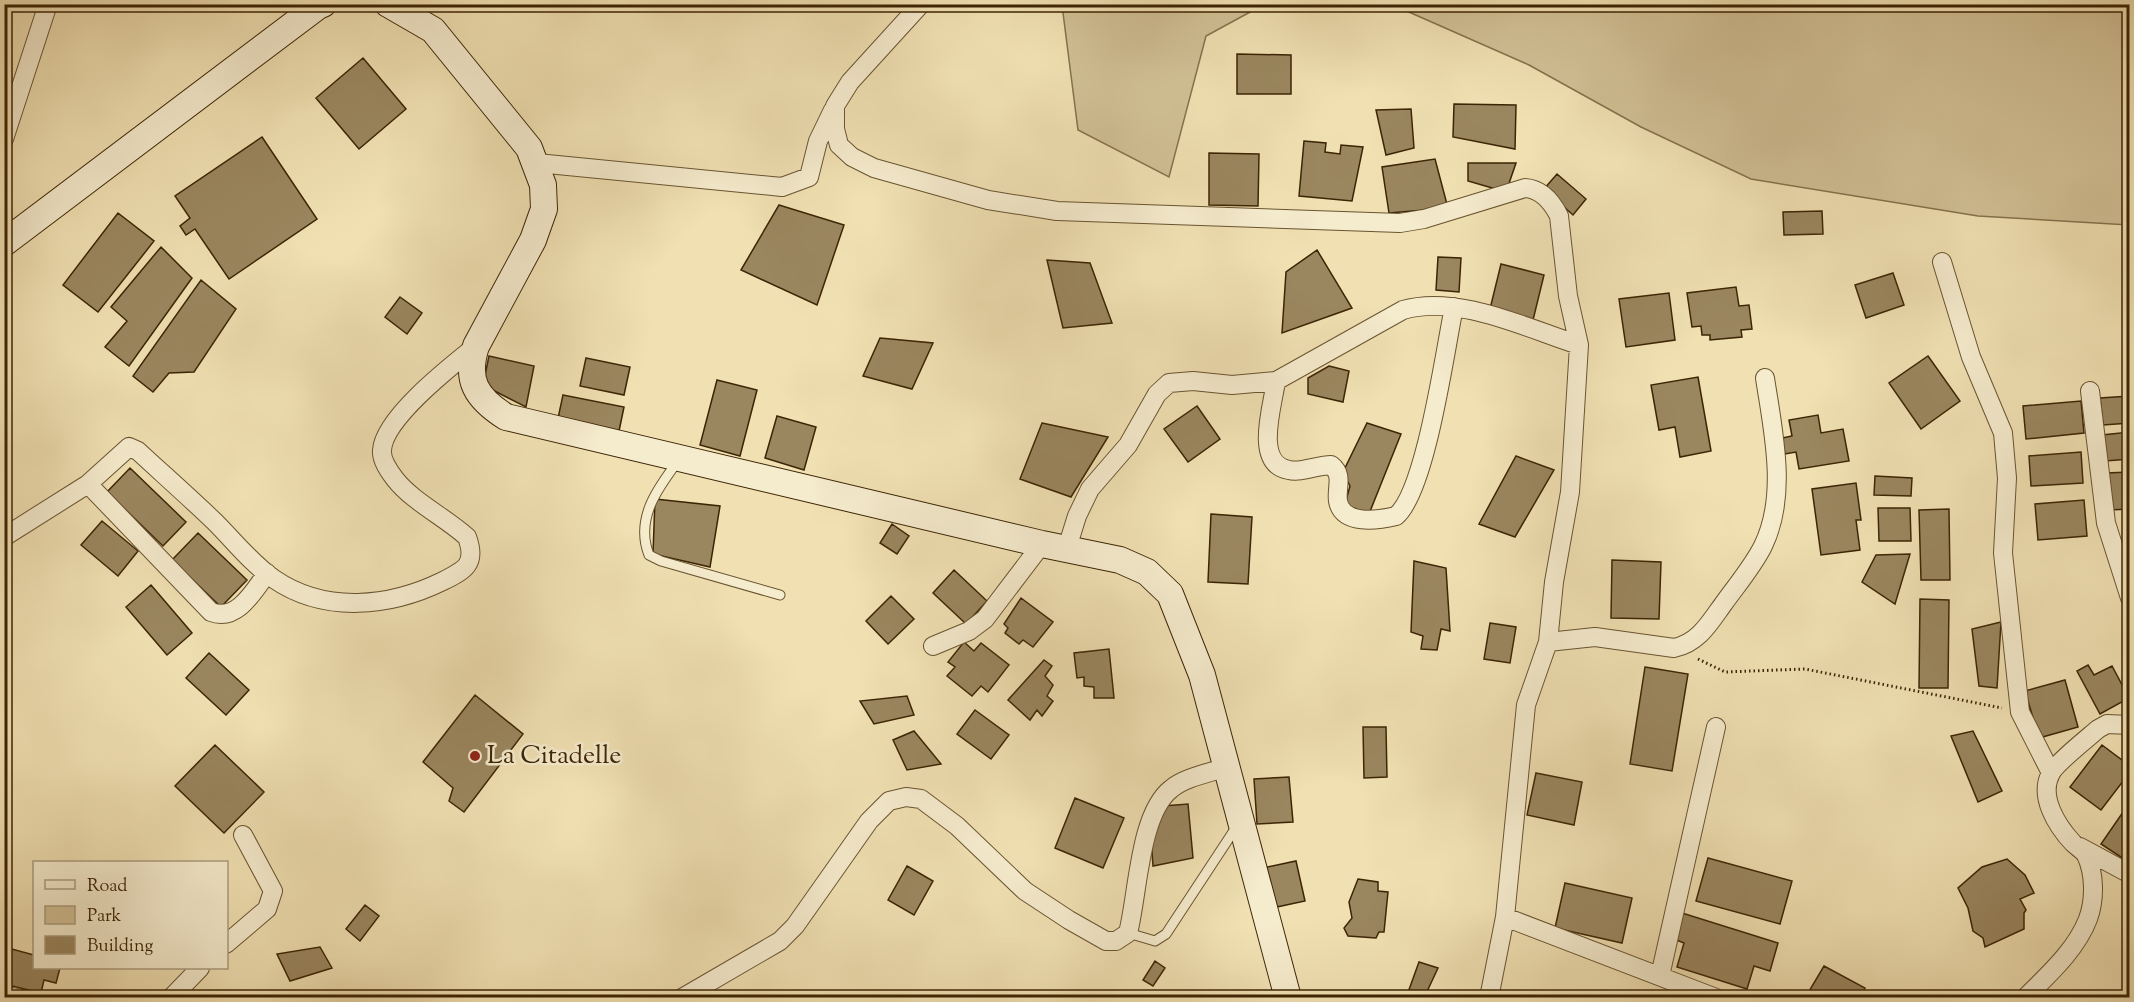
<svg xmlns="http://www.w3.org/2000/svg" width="2134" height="1002" viewBox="0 0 2134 1002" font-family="'Sorts Mill Goudy',serif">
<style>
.green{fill:#d1c095;stroke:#86724d;stroke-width:1.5}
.building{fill:#9a865f;stroke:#3c2505;stroke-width:1.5}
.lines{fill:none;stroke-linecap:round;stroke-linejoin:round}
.lane-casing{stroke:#695430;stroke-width:11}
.street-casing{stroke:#695430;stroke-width:20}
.secondary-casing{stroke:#3c2505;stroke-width:28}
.path{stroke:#3c2505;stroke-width:3;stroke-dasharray:1.5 3;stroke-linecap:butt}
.lane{stroke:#f5ebcd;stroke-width:9}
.street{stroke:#f5ebcd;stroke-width:18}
.secondary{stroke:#f5ebcd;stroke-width:26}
.poi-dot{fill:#8f2418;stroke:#f5ebcd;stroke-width:2}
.labels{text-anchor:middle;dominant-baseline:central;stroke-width:5;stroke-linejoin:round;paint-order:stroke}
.poi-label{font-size:26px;fill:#3c2505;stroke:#f5ebcd;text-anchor:start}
</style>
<rect width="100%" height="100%" fill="#f0e0b2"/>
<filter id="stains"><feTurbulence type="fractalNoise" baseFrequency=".00333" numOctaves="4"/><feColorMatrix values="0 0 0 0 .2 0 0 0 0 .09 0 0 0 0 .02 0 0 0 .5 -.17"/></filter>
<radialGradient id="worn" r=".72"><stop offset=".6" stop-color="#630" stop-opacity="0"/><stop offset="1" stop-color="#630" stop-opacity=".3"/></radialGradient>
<!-- green -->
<path class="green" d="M1062 5H1263L1206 36 1169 177 1078 130Z
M1393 5H2129V225L1978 216 1751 179 1641 127 1529 65Z"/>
<!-- building -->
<path class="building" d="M1237 54 1291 55V94H1237Z
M363 58 406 109 359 149 316 98Z
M1454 104 1516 105 1515 149 1453 137Z
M1411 109 1414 148 1386 155 1376 110Z
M262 137 317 219 229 279 195 229 186 235 180 226 190 218 175 196Z
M1304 141 1326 143 1325 152 1340 154 1341 145 1363 147 1352 201 1299 196Z
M1209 153 1259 154 1258 206 1209 205Z
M1435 159 1448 208 1389 213 1382 167Z
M1468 163H1516L1506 192 1468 181Z
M1557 174 1586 199 1573 215 1544 189Z
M779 205 844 225 817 305 741 270Z
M1822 211 1823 234 1784 235 1783 212Z
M118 213 154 241 98 312 63 285Z
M161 247 192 278 129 366 105 347 127 321 111 307Z
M1317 250 1352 308 1282 333 1286 272Z
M1438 257 1461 258 1459 292 1436 290Z
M1047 260 1090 263 1112 323 1063 328Z
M1501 264 1544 275 1533 320 1490 309Z
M1893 273 1904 305 1866 318 1855 285Z
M201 280 236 309 194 372 169 373 153 392 133 376Z
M1736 287 1739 306 1749 305 1752 329 1741 330 1742 337 1710 340V335H1702L1701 326 1692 327 1687 293Z
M1669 293 1675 340 1626 347 1619 299Z
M400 297 422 313 407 334 385 317Z
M880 338 933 343 912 389 863 376Z
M489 356 534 366 526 407 483 385Z
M1928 356 1960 401 1921 429 1889 383Z
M586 358 630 367 624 395 580 386Z
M1329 366 1349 371 1343 402 1308 394V378Z
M1698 377 1711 451 1680 457 1675 427 1659 430 1651 385Z
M717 380 757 390 740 456 700 445Z
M563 395 624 407 618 436 557 423Z
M2130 396V423L2103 425 2100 398Z
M2081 401 2084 433 2026 439 2023 406Z
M1197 406 1220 439 1188 462 1164 429Z
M1818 415 1821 433 1843 429 1849 461 1799 469 1796 452 1785 454 1782 438 1792 436 1789 420Z
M777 416 816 427 804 470 765 458Z
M1042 423 1108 437 1071 497 1020 479Z
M1367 423 1401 434 1369 514 1343 511 1350 486 1343 472Z
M2130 432V459L2105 461 2102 435Z
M2081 452 2083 483 2031 486 2029 456Z
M1516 456 1554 470 1515 537 1479 524Z
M130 468 186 522 163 546 107 492Z
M2130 472V509L2109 510 2106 473Z
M1875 476 1912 478 1911 496 1874 495Z
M1856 483 1861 520H1856L1860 550 1821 555 1812 489Z
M655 499 720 506 710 567 653 554Z
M2084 500 2087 536 2038 540 2035 504Z
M1878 508H1910L1911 541H1879Z
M1949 509 1950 580H1921L1919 510Z
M1211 514 1252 517 1248 584 1208 582Z
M102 521 138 551 118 576 81 545Z
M892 524 909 536 897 554 880 543Z
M2130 531V554H2127L2124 532Z
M198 533 247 580 221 607 172 560Z
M1910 554 1895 604 1862 582 1876 555Z
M1612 560 1661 562 1659 619 1611 618Z
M1414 561 1446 568 1450 631 1441 629 1437 650 1421 649 1423 636 1411 632Z
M954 570 987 601 966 624 933 593Z
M151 585 192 633 167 655 126 607Z
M891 596 914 619 888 644 866 621Z
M1021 598 1053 622 1033 647 1023 640 1019 644 1005 633 1008 628 1004 624Z
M1920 599 1949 600 1948 688H1919Z
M2001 622 1997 688 1979 686 1972 629Z
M1490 623 1516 627 1510 663 1484 659Z
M964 642 974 651 981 643 1009 665 988 692 981 686 972 696 947 676 955 667 948 662Z
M1109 649 1114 698H1094V687L1084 686V677L1077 678 1074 653Z
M209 653 249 690 226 715 186 678Z
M1044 660 1052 666 1045 676 1053 685 1047 696 1053 701 1042 716 1037 710 1030 720 1008 700Z
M2088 665 2094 675 2112 666 2129 698 2100 714 2077 671Z
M1645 667 1688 674 1672 771 1630 764Z
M2065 680 2078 727 2039 738 2025 691Z
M475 695 523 734 464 812 449 801 453 788 423 762Z
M907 696 914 715 874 724 860 701Z
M975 710 1009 735 991 759 957 734Z
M1363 727H1386L1387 777 1364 778Z
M914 731 941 764 907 770 893 740Z
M1973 731 2002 791 1978 802 1951 736Z
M215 745 264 792 224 833 175 786Z
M2102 745 2130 766V772L2101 810 2070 787Z
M1536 773 1582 782 1574 825 1527 815Z
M1289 777 1293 822 1257 824 1254 779Z
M1075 798 1124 818 1103 868 1055 848Z
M2130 802V863L2101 844Z
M1188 804 1193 858 1153 866 1151 837 1163 806Z
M1708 858 1792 881 1780 924 1696 901Z
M2007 859 2025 875 2034 893 2020 899 2026 910 2024 913V929L1985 947 1983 938 1973 931 1968 908 1958 888 1982 867Z
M1296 861 1305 901 1272 908 1263 868Z
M907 866 933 881 914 915 888 900Z
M1358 879 1378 882V891L1388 892 1384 932H1379L1376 938 1348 936 1344 928 1352 918 1349 902Z
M1565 883 1632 898 1622 943 1555 928Z
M365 905 379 916 360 941 346 929Z
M1682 913 1778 943 1770 971 1754 966 1747 989 1677 967 1684 943 1674 939Z
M320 947 332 968 290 981 277 954Z
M8 948 34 955V968H60L56 983 44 980 41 993 4 984Z
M1155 961 1165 968 1153 986 1143 980Z
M1419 962 1438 968 1424 998H1406Z
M1824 966 1865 988 1860 998H1805Z"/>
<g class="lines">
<defs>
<path id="lane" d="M678 461C657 489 635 519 649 555L661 561 780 595
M1128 933 1155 941 1166 934 1237 826"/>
<path id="street" d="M921 4 850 82 835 106V129L839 145 852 157 874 168 988 200 1057 211 1400 223 1424 219 1525 188C1541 189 1552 202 1559 216L1568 296 1579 345 1570 492 1554 582 1548 642 1526 705 1505 917 1489 998
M4 139 48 4
M537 163 782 187 809 177 818 141 833 110
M1942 262 1971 357 2003 433 2007 478 2003 553 2020 712 2051 773
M1276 381C1273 405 1253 464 1289 470 1301 473 1318 465 1331 465 1344 475 1336 487 1338 501 1342 526 1379 520 1396 516 1426 491 1445 350 1454 307
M2090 391 2106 523 2130 598
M4 537 88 484
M1067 548 1077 516 1090 489 1128 445 1157 394 1169 383 1193 381 1232 385 1276 381 1403 310C1457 294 1526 328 1579 345
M267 573C254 591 237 622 211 612L88 484 129 447 138 451C164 475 190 498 215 522 234 541 252 564 274 579 325 614 390 607 443 581 465 570 477 564 467 537 445 517 413 502 395 479 389 471 381 460 382 450 384 418 451 366 476 346
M1548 642 1595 637 1674 648C1699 643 1710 622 1724 603 1737 585 1753 566 1763 546 1788 495 1773 431 1765 378
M933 646 969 631 985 619 1042 544
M2080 847 2130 874
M1505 917 1716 998
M226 944 267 909 273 891 243 835
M1660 976 1716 727
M4 996 18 998
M171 998 200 968
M682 998 780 941 795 926 869 821 889 801 906 797 921 799 957 826 1025 891 1069 920 1106 941H1116L1128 933C1138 895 1139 814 1171 789 1185 777 1210 773 1227 767
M2025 998C2049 974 2076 950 2088 919 2095 900 2095 874 2086 855 2083 850 2077 847 2073 843 2057 826 2038 796 2051 773 2056 763 2089 737 2098 729L2107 724 2130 725"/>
<path id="secondary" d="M388 4 433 30 529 148 543 185 544 209 533 240 476 346C465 380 476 398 506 417L1042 544 1120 560 1147 572 1170 594 1202 675 1288 998
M4 243 318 6 323 4"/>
</defs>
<!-- lane casing -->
<use href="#lane" class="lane-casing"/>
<!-- street casing -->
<use href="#street" class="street-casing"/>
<!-- secondary casing -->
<use href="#secondary" class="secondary-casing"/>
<!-- path -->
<path class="path" d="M1698 659 1725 672 1805 669 2002 708"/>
<!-- lane -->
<use href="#lane" class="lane"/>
<!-- street -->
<use href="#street" class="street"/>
<!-- secondary -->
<use href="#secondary" class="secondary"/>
</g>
<!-- markers -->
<circle class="poi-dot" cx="475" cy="756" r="6"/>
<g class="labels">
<!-- poi labels -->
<g class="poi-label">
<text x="487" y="756">La Citadelle</text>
</g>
</g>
<!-- margin -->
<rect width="2134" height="1002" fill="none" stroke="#f0e0b2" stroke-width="24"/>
<rect x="6" y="6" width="2122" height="990" fill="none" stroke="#3c2505" stroke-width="3"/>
<rect x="12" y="12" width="2110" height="978" fill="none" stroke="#3c2505" stroke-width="1.5"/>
<!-- legend -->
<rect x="33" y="861" width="195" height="108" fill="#f5ebcd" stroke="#ab9c7d" stroke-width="1.5"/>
<rect x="45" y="880" width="30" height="9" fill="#f5ebcd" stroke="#ab9c7d" stroke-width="1.5"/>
<text x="87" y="891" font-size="18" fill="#3c2505">Road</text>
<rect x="45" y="906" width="30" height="18" fill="#d1c095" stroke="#ab9c7d" stroke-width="1.5"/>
<text x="87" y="921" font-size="18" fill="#3c2505">Park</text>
<rect x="45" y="936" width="30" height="18" fill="#9a865f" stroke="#ab9c7d" stroke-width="1.5"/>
<text x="87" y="951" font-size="18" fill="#3c2505">Building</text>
<rect width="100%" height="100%" filter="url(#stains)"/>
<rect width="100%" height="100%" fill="url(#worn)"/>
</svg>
